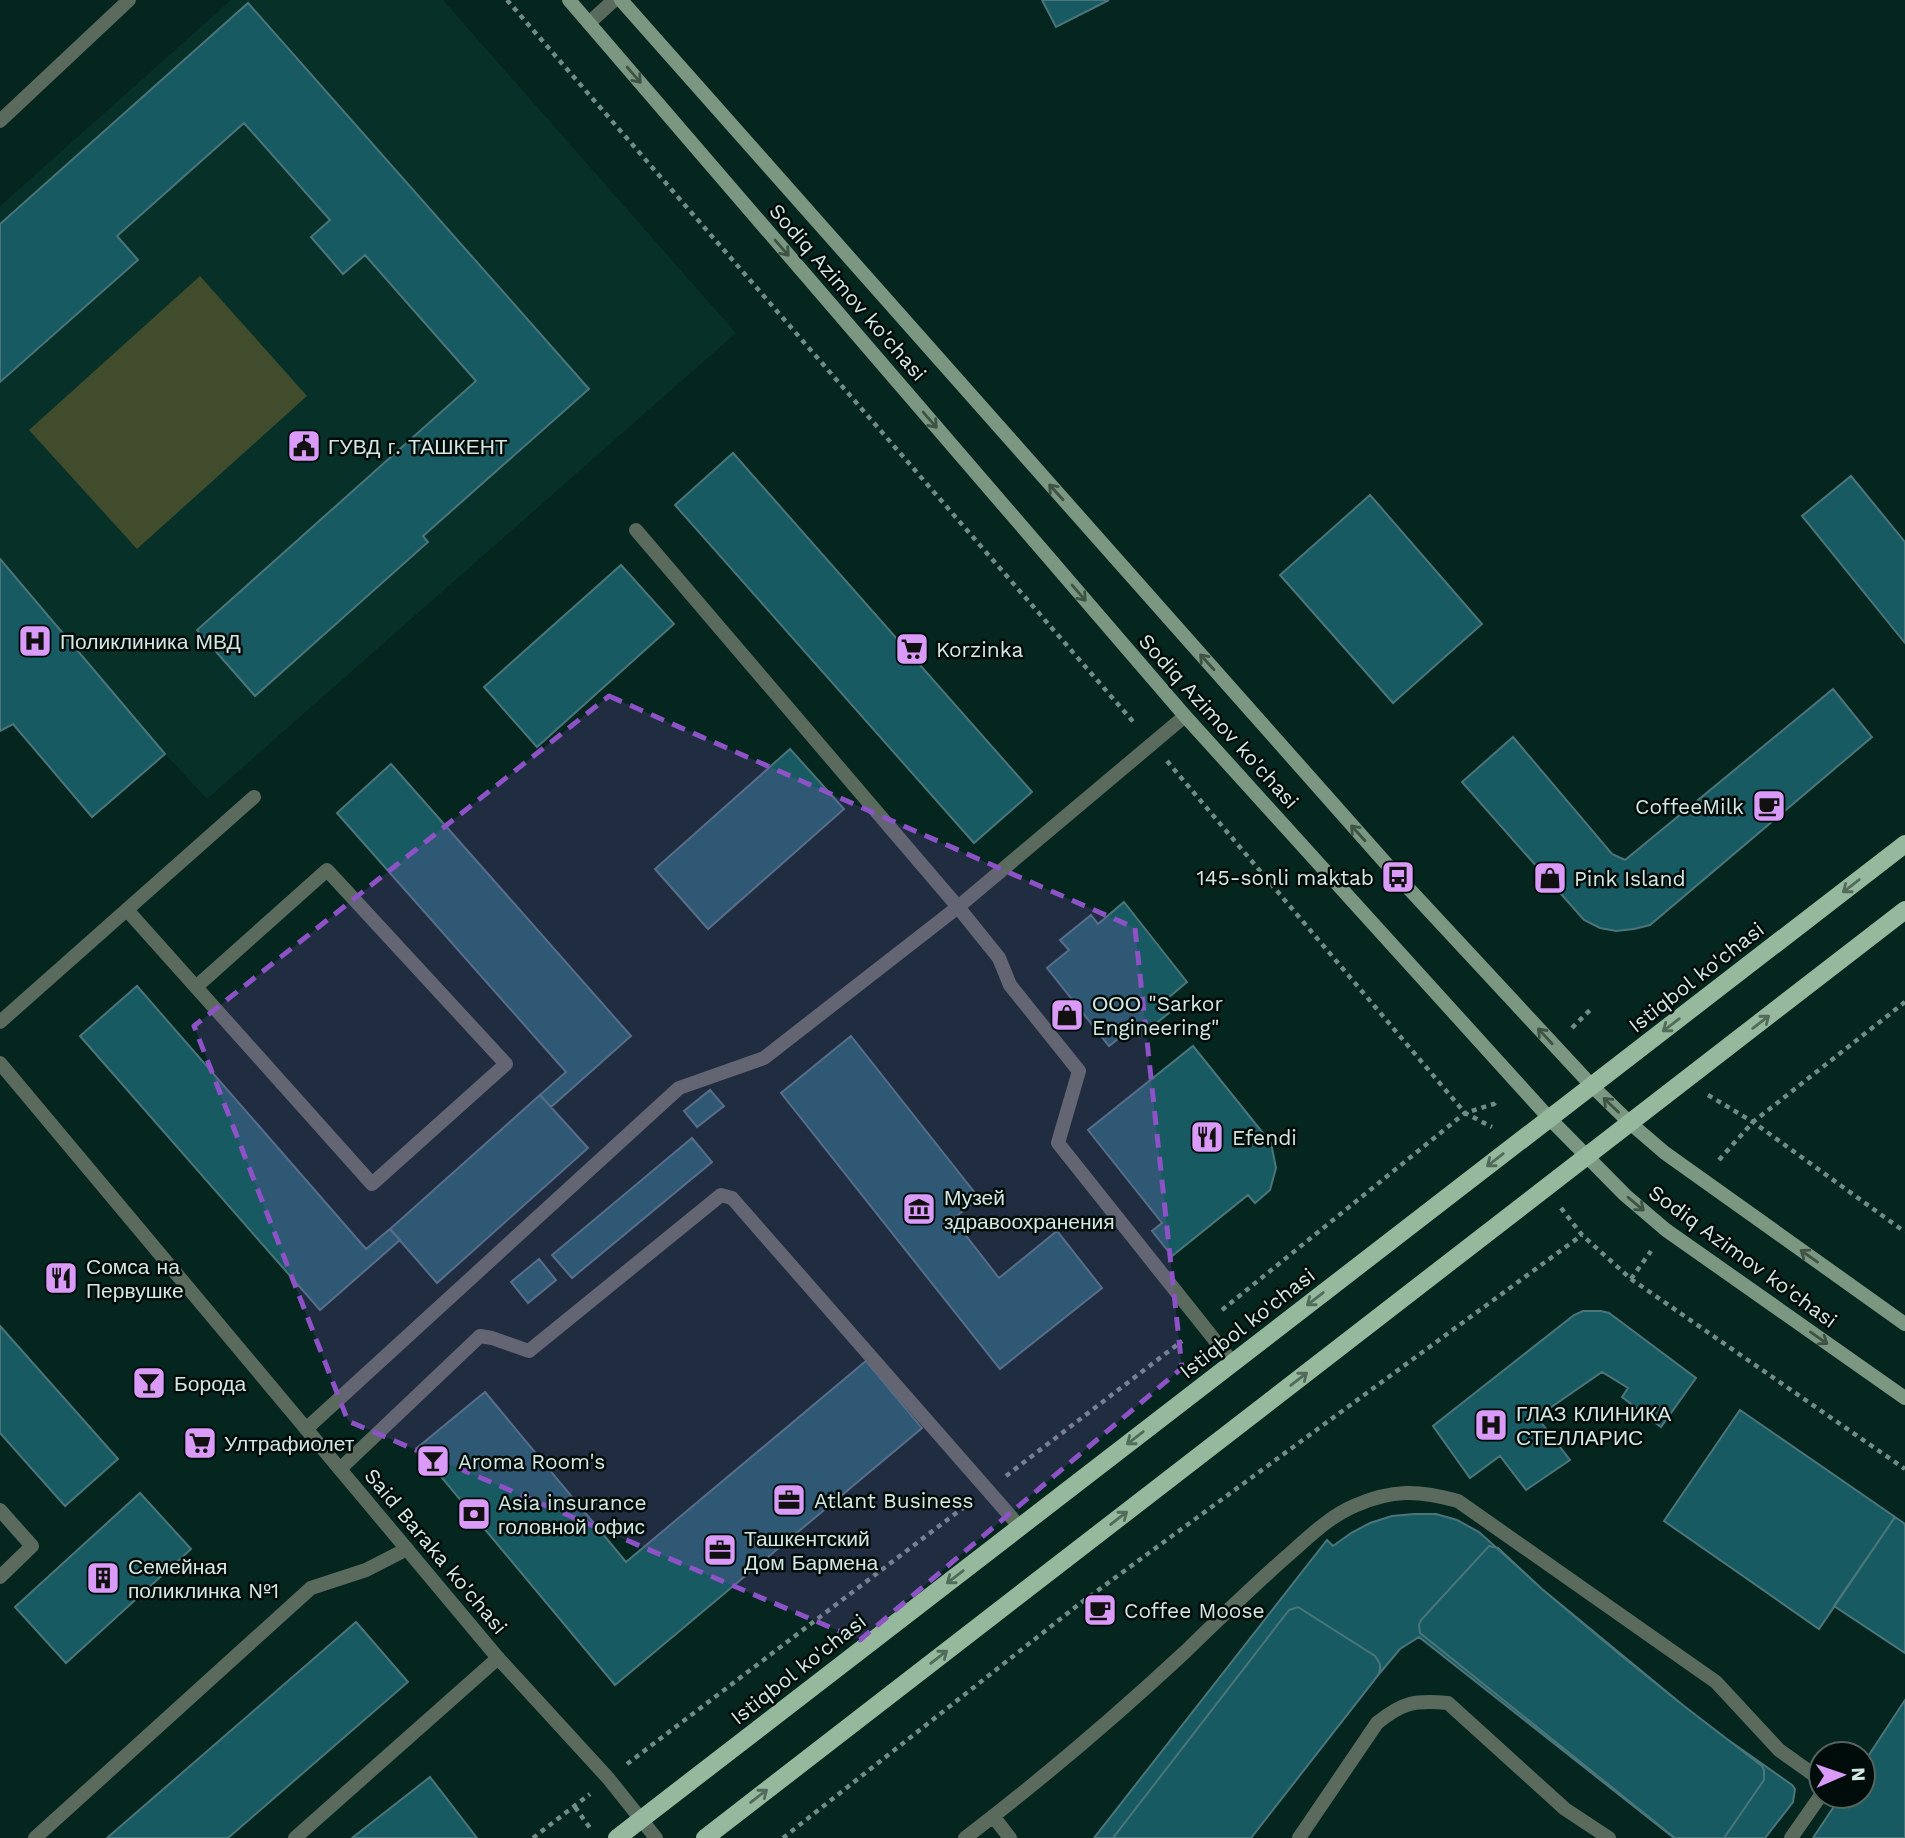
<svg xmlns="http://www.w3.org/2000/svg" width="1905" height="1838" viewBox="0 0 1905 1838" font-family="'Work Sans',sans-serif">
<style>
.built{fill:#063028}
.green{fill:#414c2c}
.building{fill:#185a61;stroke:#4a757a;stroke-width:2}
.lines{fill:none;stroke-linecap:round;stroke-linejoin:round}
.path{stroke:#718b86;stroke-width:4.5;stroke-dasharray:5 5;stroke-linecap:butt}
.service{stroke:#5a6b5e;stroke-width:14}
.minor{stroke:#5a6b5e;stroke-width:14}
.secondary{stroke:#7c9781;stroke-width:14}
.primary{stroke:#96b99d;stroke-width:18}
.oneway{stroke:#3e5245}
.oneway2{stroke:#526b5a}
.marked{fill:#8d52c6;fill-opacity:0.2;stroke:#8d52c6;stroke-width:5;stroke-dasharray:14 9;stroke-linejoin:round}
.labels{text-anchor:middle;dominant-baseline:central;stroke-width:5;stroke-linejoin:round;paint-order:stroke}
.street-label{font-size:21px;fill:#d3e8e3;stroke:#000c09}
.poi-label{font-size:21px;fill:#d3e8e3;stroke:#000c09;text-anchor:start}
</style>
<rect width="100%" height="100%" fill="#05251f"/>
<!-- built -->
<path class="built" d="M231 0H443L736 333 207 799 165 754 0 559V206Z"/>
<!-- green -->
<path class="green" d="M200 276 307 396 137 549 29 430Z"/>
<!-- building -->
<path class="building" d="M1042 0H1109L1056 27Z
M248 3 589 389 423 536 428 542 255 696 197 630 476 381 365 255 343 274 311 237 330 220 244 123 117 236 138 260 0 382V224Z
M733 453 1032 792 974 843 675 505Z
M1851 476 1905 542V643L1802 516Z
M1370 495 1482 624 1393 703 1280 575Z
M0 559 165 754 92 817 13 724 0 731Z
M621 565 674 624 537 747 484 687Z
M1833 689 1872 737 1650 925 1634 929 1616 931 1600 928 1584 920 1462 782 1513 737 1612 854 1625 860Z
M790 749 844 809 708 929 655 869Z
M391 764 631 1036 551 1107 540 1095 566 1072 337 813Z
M1124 902 1187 982 1162 1003 1169 1013 1139 1037 1132 1028 1109 1046 1047 968 1069 950 1060 940 1091 915 1098 924Z
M137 986 366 1249 390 1229 400 1240 320 1310 80 1036Z
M851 1036 979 1198 953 1219 999 1278 1057 1231 1102 1288 1000 1369 781 1093Z
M1193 1046 1271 1143 1276 1168 1270 1190 1255 1203 1248 1195 1172 1256 1152 1231 1162 1223 1088 1130Z
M710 1090 724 1106 697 1127 684 1111Z
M540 1095 588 1148 437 1283 390 1229Z
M692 1138 712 1162 572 1278 552 1255Z
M539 1259 556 1280 528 1303 511 1282Z
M1583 1311H1601L1609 1313 1696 1378 1661 1427 1622 1397 1628 1388 1602 1372 1537 1417 1570 1460 1526 1490 1500 1456 1470 1478 1433 1426 1574 1315Z
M0 1326 118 1459 65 1506 0 1433Z
M866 1361 922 1428 615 1685 417 1448 485 1392 626 1562Z
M1740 1410 1895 1517 1819 1629 1664 1521Z
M140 1493 191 1549 66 1663 15 1607Z
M1414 1514H1436L1457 1520 1479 1532 1542 1589 1684 1706 1727 1739 1792 1785 1795 1789 1793 1802 1765 1838H1674L1419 1637 1400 1649 1379 1674 1251 1838H1094L1327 1540 1333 1546 1351 1533 1370 1523 1392 1516Z
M1895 1517 1905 1524V1653L1834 1606Z
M1489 1546 1498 1548 1542 1589 1618 1653 1684 1706 1762 1766 1764 1770V1780L1724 1838H1675L1420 1633 1419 1625 1421 1620Z
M1298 1607 1375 1656 1380 1664V1669L1379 1674 1251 1838H1113L1289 1610Z
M356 1622 408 1682 228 1838H107Z
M1905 1700V1838H1813L1841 1796H1863V1764Z
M430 1777 477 1838H352Z"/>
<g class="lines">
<!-- path -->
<path class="path" d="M507 0 1136 725
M1167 761 1465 1113 1492 1127
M1572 1028 1593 1007
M1708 1095 1753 1122 1905 1232
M1719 1160 1753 1122 1905 1002
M1561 1208 1582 1235 1631 1279 1905 1469
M1631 1279 1651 1251
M1222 1310 1465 1113 1494 1104 1498 1100
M1006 1476 1182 1341
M627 1764 968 1504
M575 1807 590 1828
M533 1838 590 1794
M783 1838 1078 1605 1582 1235"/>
<!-- service -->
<path class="service" d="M0 121 129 0
M636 530 958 907 1185 716
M127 910 372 1184 506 1064 327 870 196 987
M306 1429 679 1088 764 1058 958 907 999 958 1010 985 1079 1071 1058 1143 1233 1363
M340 1469 480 1336 492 1338 529 1351 721 1195 732 1198 1020 1527
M0 1510 32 1546 0 1577
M993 1816 1010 1838
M35 1838 311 1588 366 1570 407 1549
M295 1838 498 1658
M965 1838C1041 1780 1115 1717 1185 1652 1221 1617 1257 1582 1294 1550 1313 1533 1331 1516 1354 1506 1392 1489 1419 1490 1458 1501L1716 1682 1779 1750 1821 1780
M1299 1838 1377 1723C1403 1702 1415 1700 1448 1703L1565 1809 1609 1838
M1791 1838 1821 1795"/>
<!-- minor -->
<path class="minor" d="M589 23 614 0
M0 1022 254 797
M0 1063 498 1658 608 1778 656 1838"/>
<!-- secondary -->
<path class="secondary" d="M569 0 1185 716 1550 1119 1625 1195 1666 1230 1905 1398
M621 0 1398 877 1592 1086 1630 1123 1665 1153 1905 1324"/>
<!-- primary -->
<path class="primary" d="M617 1838 1905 844
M705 1838 1905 910"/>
</g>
<!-- one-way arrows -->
<defs><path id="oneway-shaft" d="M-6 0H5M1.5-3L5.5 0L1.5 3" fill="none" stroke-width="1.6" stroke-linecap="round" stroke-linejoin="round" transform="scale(1.75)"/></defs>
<g class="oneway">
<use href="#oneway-shaft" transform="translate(634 75) rotate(49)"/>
<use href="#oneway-shaft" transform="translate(782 248) rotate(49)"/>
<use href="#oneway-shaft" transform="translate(930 420) rotate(49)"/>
<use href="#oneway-shaft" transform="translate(1056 492) rotate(-132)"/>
<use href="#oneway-shaft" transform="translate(1079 593) rotate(49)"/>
<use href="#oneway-shaft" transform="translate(1207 662) rotate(-132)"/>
<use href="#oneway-shaft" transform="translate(1358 833) rotate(-132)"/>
<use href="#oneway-shaft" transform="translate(1545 1036) rotate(-133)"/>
<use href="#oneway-shaft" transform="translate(1611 1105) rotate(-136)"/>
<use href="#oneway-shaft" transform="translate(1636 1204) rotate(40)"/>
<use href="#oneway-shaft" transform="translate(1809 1256) rotate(-145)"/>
<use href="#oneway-shaft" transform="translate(1819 1338) rotate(35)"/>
</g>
<g class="oneway2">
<use href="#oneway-shaft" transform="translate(1851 886) rotate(142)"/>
<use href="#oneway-shaft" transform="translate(1761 1022) rotate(-38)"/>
<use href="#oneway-shaft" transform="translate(1671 1025) rotate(143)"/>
<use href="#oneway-shaft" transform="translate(1495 1160) rotate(142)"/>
<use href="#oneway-shaft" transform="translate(1315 1299) rotate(142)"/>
<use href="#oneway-shaft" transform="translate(1299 1379) rotate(-38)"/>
<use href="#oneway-shaft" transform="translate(1135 1438) rotate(142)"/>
<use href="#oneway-shaft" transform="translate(1119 1518) rotate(-38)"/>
<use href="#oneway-shaft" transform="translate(955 1577) rotate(142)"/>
<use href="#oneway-shaft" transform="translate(939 1657) rotate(-38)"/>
<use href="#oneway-shaft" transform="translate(759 1796) rotate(-38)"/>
</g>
<!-- marked area -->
<path class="marked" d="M609 696 1135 928 1182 1368 860 1640 348 1421 194 1026Z"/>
<!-- icons -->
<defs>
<symbol id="civic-square" viewBox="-11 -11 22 22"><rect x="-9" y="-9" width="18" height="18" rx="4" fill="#da9af7" stroke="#000c09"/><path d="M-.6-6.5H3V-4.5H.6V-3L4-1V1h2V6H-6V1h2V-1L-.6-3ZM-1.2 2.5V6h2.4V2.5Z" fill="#111"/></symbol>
<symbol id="hospital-square" viewBox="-11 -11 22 22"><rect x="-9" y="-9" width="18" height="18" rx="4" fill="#da9af7" stroke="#000c09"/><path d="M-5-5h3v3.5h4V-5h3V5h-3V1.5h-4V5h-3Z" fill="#111"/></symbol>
<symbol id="supermarket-square" viewBox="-11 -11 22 22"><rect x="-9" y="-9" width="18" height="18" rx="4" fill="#da9af7" stroke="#000c09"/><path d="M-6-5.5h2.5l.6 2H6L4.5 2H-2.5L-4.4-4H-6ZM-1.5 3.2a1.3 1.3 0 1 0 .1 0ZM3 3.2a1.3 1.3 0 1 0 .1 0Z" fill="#111"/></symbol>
<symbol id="cafe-square" viewBox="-11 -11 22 22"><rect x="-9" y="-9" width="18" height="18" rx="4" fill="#da9af7" stroke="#000c09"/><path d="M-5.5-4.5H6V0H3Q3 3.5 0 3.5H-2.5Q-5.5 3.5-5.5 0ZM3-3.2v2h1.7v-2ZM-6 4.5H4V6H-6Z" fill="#111"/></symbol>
<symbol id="bus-square" viewBox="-11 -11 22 22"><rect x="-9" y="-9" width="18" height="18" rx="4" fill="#da9af7" stroke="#000c09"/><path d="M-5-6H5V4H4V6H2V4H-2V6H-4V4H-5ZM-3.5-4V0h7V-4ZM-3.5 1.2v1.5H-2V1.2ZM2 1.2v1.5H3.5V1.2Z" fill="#111"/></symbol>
<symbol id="shop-square" viewBox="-11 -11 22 22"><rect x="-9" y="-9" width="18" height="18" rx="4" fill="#da9af7" stroke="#000c09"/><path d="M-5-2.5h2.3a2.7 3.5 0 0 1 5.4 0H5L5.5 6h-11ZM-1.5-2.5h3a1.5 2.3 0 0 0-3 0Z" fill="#111"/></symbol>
<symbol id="restaurant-square" viewBox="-11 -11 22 22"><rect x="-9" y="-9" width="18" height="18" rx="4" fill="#da9af7" stroke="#000c09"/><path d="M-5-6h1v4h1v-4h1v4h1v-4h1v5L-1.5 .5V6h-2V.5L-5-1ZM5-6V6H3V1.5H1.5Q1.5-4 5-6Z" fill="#111"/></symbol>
<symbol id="museum-square" viewBox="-11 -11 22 22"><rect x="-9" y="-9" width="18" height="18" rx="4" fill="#da9af7" stroke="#000c09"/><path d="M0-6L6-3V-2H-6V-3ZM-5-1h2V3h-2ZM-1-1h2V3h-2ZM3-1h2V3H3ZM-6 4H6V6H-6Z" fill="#111"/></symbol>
<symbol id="bar-square" viewBox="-11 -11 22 22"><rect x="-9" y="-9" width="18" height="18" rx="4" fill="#da9af7" stroke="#000c09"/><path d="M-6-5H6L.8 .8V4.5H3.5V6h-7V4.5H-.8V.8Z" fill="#111"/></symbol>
<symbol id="office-square" viewBox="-11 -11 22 22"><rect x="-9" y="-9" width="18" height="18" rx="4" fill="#da9af7" stroke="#000c09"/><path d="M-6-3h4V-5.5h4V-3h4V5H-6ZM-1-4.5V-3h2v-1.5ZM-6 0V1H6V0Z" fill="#111"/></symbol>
<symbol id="bank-square" viewBox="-11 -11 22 22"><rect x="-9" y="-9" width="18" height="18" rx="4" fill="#da9af7" stroke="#000c09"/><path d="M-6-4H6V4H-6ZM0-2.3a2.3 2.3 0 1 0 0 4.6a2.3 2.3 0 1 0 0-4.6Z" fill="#111"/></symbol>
<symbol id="building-square" viewBox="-11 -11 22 22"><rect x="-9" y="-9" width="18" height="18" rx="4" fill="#da9af7" stroke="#000c09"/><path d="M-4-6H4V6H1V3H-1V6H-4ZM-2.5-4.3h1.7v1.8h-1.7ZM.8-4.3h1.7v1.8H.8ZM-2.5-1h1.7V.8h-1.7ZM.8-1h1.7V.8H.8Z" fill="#111"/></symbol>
</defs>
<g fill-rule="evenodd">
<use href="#civic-square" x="285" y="427" width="38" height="38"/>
<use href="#hospital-square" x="16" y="622" width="38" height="38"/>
<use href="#supermarket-square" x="893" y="630" width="38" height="38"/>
<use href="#cafe-square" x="1750" y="787" width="38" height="38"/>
<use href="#bus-square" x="1379" y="858" width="38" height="38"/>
<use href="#shop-square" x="1531" y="859" width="38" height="38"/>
<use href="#shop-square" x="1048" y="996" width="38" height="38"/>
<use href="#restaurant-square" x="1188" y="1118" width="38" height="38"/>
<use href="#museum-square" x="900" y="1190" width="38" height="38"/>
<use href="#restaurant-square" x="42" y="1259" width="38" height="38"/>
<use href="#bar-square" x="130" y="1364" width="38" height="38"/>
<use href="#hospital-square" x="1472" y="1406" width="38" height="38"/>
<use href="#supermarket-square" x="181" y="1424" width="38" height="38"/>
<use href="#bar-square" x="414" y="1442" width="38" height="38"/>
<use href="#office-square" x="770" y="1481" width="38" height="38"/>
<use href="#bank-square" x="455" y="1495" width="38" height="38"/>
<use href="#office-square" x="701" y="1531" width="38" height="38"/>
<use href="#building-square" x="84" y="1559" width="38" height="38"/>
<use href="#cafe-square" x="1081" y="1591" width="38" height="38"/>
</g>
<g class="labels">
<!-- street labels -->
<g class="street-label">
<text transform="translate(848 292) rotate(49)">Sodiq Azimov ko'chasi</text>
<text transform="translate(1219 721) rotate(48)">Sodiq Azimov ko'chasi</text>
<text transform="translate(1696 977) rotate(-38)">Istiqbol ko'chasi</text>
<text transform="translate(1743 1256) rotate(36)">Sodiq Azimov ko'chasi</text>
<text transform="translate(1247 1323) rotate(-38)">Istiqbol ko'chasi</text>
<text transform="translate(436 1551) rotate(50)">Said Baraka ko'chasi</text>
<text transform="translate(798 1669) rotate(-38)">Istiqbol ko'chasi</text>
</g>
<!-- poi labels -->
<g class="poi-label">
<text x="328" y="446">ГУВД г. ТАШКЕНТ</text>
<text x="60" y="641">Поликлиника МВД</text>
<text x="936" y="649">Korzinka</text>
<text x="1744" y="806" text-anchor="end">CoffeeMilk</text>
<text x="1374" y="877" text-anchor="end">145-sonli maktab</text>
<text x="1574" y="878">Pink Island</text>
<text x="1092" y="1003">ООО "Sarkor<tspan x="1092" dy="24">Engineering"</tspan></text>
<text x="1232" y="1137">Efendi</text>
<text x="944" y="1197">Музей<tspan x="944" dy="24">здравоохранения</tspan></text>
<text x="86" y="1266">Сомса на<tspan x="86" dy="24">Первушке</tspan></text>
<text x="174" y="1383">Борода</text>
<text x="1516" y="1413">ГЛАЗ КЛИНИКА<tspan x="1516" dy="24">СТЕЛЛАРИС</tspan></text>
<text x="224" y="1443">Ултрафиолет</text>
<text x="458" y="1461">Aroma Room's</text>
<text x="814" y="1500">Atlant Business</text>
<text x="498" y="1502">Asia insurance<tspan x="498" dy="24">головной офис</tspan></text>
<text x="744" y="1538">Ташкентский<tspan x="744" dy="24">Дом Бармена</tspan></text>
<text x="128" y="1566">Семейная<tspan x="128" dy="24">поликлинка №1</tspan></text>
<text x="1124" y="1610">Coffee Moose</text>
</g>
</g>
<!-- north arrow -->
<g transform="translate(1842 1775) rotate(88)"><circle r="33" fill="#000c09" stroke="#546460" stroke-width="2"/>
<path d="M0-5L12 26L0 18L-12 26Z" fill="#da9af7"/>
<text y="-10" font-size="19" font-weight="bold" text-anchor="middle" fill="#d3e8e3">N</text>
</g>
</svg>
